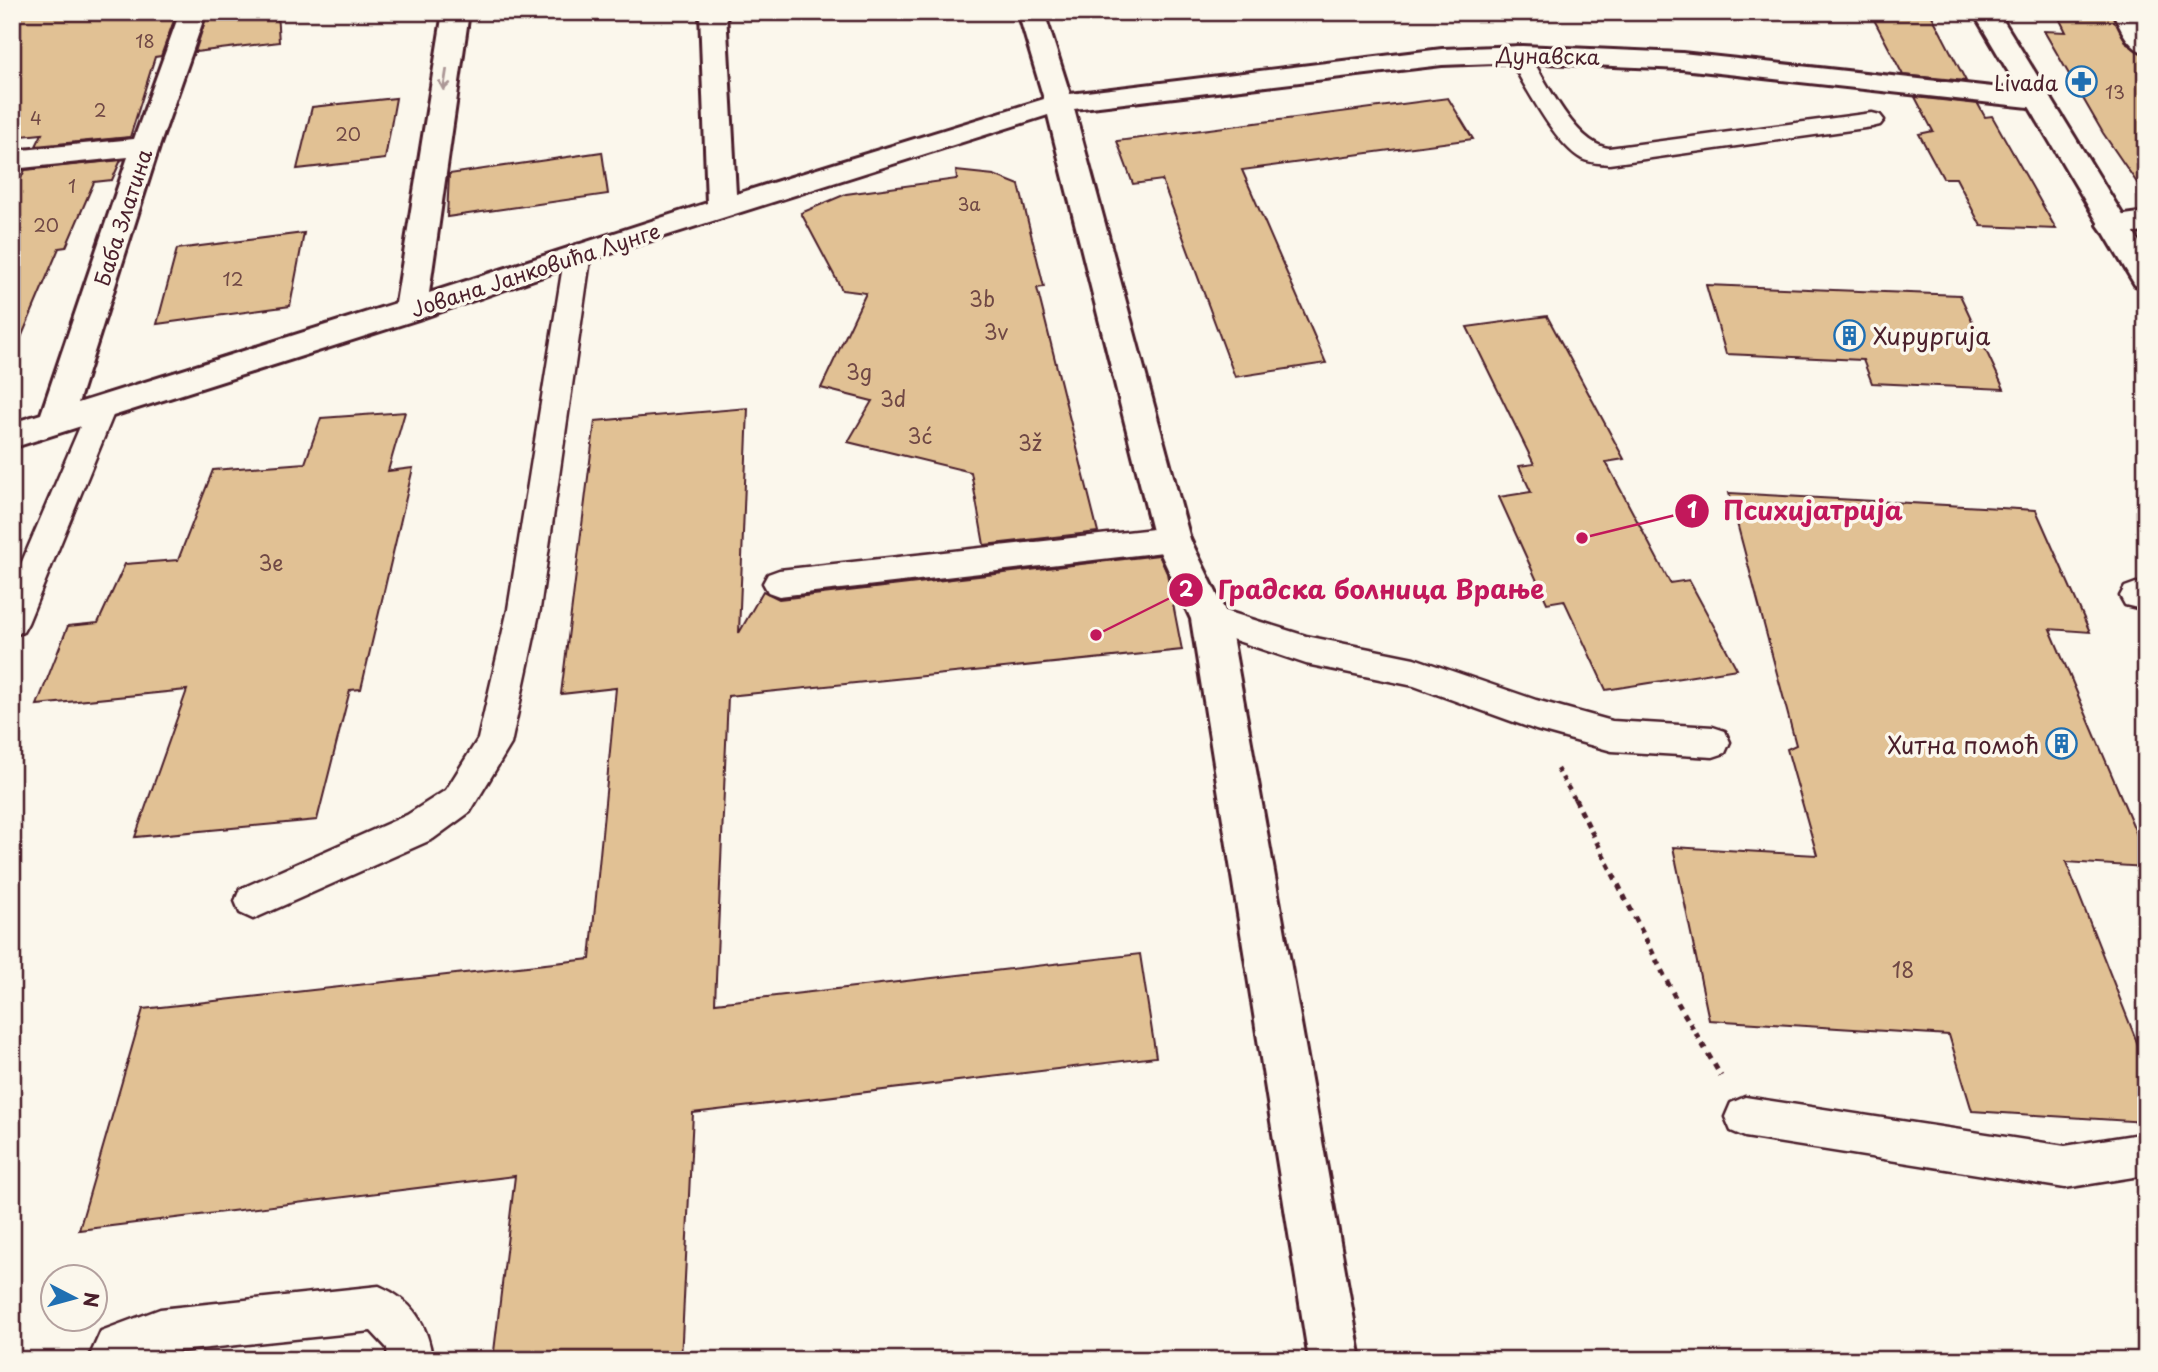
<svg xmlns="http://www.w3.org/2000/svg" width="2158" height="1372" viewBox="0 0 2158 1372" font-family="'Playpen Sans',sans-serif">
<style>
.building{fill:#e1c194;stroke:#4a1f2b;stroke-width:2}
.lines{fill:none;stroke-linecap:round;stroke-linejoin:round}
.lane-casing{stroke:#4a1f2b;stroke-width:5}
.street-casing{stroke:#4a1f2b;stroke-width:6}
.secondary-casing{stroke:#4a1f2b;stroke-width:6}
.path-far1{stroke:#4a1f2b;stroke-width:4.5;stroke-dasharray:5 5;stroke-linecap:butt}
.path{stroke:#4a1f2b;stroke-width:5;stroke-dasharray:6 6;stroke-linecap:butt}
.lane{fill:#fbf7ec;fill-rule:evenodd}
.street{fill:#fbf7ec;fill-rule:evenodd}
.secondary{fill:#fbf7ec;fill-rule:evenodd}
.oneway{stroke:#ab9695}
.labels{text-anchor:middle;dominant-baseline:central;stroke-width:7;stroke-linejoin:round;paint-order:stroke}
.far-number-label{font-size:18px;fill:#704845}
.far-street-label{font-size:21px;fill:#4a1f2b;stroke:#fbf7ec}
.far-poi-label{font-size:21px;fill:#4a1f2b;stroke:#fbf7ec;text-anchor:end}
.number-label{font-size:21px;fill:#704845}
.poi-label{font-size:24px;fill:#4a1f2b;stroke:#fbf7ec;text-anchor:start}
.leader{fill:none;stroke:#c2185b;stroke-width:2.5}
.callout-dot{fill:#c2185b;stroke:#fbf7ec;stroke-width:2.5}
.mark-label{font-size:21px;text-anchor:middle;font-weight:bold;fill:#fff}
.callout-label{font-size:26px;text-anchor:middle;font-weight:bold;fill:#c2185b;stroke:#fbf7ec;stroke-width:7;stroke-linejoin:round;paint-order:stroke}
</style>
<rect width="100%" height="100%" fill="#fbf7ec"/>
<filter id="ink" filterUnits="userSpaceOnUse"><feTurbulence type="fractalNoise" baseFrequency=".0143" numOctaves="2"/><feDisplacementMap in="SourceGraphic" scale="14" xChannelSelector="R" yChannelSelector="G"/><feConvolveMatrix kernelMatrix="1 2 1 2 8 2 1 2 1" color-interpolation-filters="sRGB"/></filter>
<g filter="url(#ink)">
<!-- building -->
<path class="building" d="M12 12H177L161 56 155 57 130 137 36 146 42 134 12 137Z
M208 12H277L279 42 195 52Z
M1870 12H1930L1966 81 1903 75Z
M2056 12H2111L2127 44 2146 55V196L2103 133 2044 31 2066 32Z
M1915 97 1978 104 1985 117 1992 116 2056 229 1981 226 1956 178H1943L1919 134 1933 131Z
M396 98 385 159 297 169 312 107Z
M1448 98 1473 139 1242 170 1326 363 1235 377 1162 180 1133 184 1117 141Z
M602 152 608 194 447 217 449 174Z
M121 160 112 180 94 182 66 247 59 248 12 359V196L25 170Z
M956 171 994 175 1019 185 1044 287 1037 288 1098 532 984 545 971 472 848 442 872 401 821 388 866 293 842 290 801 213 846 194 957 179Z
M304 233 290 306 157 324 177 249Z
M1706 285 1960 295 2004 389 1872 383 1863 360 1726 354Z
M1547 316 1624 459 1606 462 1670 583 1689 580 1737 669 1606 690 1564 600 1547 603 1499 497 1531 492 1519 466 1534 464 1467 327Z
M748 408 739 633 763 591 779 599 1159 555 1167 573 1182 650 728 696 715 1003 1140 954 1156 1057 693 1113 681 1360H493L515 1176 79 1230 143 1009 590 959 616 688 561 694 595 421Z
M405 412 388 471 413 468 361 689 350 690 317 820 135 837 187 690 37 705 68 626 98 623 125 564 178 560 213 470 305 463 321 418Z
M1729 493 2036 510 2090 632 2050 629 2146 856V867L2066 862 2146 1065V1122L1972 1111 1949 1035 1709 1020 1673 847 1817 855 1787 749 1796 745Z"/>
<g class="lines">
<defs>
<path id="lane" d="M1517 46 1525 48C1544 76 1574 144 1609 148L1872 113 1880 115 1884 120 1880 125 1872 127 1609 164C1600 163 1590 163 1582 159 1554 144 1523 81 1506 53L1509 48Z
M578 244 587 247 591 253 540 609 511 744 470 812 433 839 253 919 240 913 235 901 240 889 407 815 446 790 478 739 508 609 565 253 569 247Z
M102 397 112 401 116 408 28 623 23 632 12 636V585L88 408 92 401Z
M1172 527 1183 530 1187 539 1183 548 1172 551 779 596 768 592 763 583 768 574 779 570Z
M2136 583 2146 584V610L2125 605 2120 596 2125 587Z
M1210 606 1306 636 1414 658 1536 700 1612 721 1713 727 1725 731 1730 742 1725 753 1713 757 1612 751 1536 730 1414 686 1306 664 1199 628 1194 619 1199 610Z
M1745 1097 2065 1146 2146 1133V1175L2065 1188 1745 1137 1731 1131 1725 1117 1731 1103Z
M379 1286C412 1300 429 1325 432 1360H388L387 1348 371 1331 160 1353 142 1360H88L101 1331 160 1309Z"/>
<path id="street" d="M180 12H206L159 147 78 403 396 303 443 12H469L429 293 707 203 700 12H726L736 194 1044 99 1018 12H1044L1070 94 1442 49 1522 46 1682 53 2038 92 2048 94 2052 100 2048 106 2038 108 1682 69 1522 62 1442 65 1074 109 1190 539 1229 619 1361 1360H1309L1191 619 1154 539 1048 115 589 260 422 318 12 448V423L41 414 128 157 12 169V151L134 139Z
M2113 12H2139L2146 28V53C2128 48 2120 28 2113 12Z
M2146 212V232L2113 235 2103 232 2098 225 2103 218Z"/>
<path id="secondary" d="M1973 12H1998L2146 253V288L2135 285Z"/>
</defs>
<!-- lane casing -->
<use href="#lane" class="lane-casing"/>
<!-- street casing -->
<use href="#street" class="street-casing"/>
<!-- secondary casing -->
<use href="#secondary" class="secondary-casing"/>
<!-- path-far1 -->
<path class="path-far1" d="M1557 769 1576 801"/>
<!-- path -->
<path class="path" d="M1575 799 1678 1003 1721 1076"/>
<!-- lane -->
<use href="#lane" class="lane"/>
<!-- street -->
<use href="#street" class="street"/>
<!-- secondary -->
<use href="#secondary" class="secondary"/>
</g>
<!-- one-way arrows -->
<defs><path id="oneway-shaft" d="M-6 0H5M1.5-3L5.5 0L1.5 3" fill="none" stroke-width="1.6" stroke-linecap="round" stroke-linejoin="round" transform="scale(1.75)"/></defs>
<use class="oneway" href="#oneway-shaft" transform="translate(445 80) rotate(99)"/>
</g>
<!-- icons -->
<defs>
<symbol id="pharmacy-ring" viewBox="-11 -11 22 22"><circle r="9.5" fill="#fbf7ec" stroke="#1f6fb2" stroke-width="1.5"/><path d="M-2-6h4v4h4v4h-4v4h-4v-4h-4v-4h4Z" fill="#1f6fb2"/></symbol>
<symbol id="building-ring" viewBox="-11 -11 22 22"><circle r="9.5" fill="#fbf7ec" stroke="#1f6fb2" stroke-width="1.5"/><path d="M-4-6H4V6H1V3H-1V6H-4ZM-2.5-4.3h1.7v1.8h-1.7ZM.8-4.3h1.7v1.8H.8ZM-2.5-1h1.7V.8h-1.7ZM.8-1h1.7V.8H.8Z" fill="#1f6fb2"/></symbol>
</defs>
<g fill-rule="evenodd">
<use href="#pharmacy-ring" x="2064" y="64" width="35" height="35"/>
<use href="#building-ring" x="1832" y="318" width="35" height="35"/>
<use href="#building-ring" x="2044" y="726" width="35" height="35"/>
</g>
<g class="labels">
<!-- far-number labels -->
<g class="far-number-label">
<text x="145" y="40">18</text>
<text x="2115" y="91">13</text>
<text x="100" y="109">2</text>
<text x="36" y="117">4</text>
<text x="348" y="133">20</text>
<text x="72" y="185">1</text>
<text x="969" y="203">3a</text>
<text x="46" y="224">20</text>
<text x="233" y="278">12</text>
</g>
<!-- far-street labels -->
<g class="far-street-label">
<text transform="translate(1548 55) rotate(1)">Дунавска</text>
<text transform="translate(122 217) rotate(-72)">Баба Златина</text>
<text transform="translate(535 269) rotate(-18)">Јована Јанковића Лунге</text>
</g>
<!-- far-poi labels -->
<g class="far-poi-label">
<text x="2058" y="82">Livada</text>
</g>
<!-- number labels -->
<g class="number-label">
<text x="982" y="298">3b</text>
<text x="996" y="331">3v</text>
<text x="859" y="371">3g</text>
<text x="893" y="398">3d</text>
<text x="920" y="435">3ć</text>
<text x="1030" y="442">3ž</text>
<text x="271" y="562">3e</text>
<text x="1903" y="969">18</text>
</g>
<!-- poi labels -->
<g class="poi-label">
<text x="1873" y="335">Хирургија</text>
<text x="2039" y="744" text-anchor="end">Хитна помоћ</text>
</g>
</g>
<!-- callouts -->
<path class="leader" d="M1582 538L1692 511M1096 635L1186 590"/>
<g class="callout-dot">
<circle cx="1582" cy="538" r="7"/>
<circle cx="1096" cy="635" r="7"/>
<circle cx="1692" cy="511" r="18"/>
<circle cx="1186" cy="590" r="18"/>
</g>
<g class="mark-label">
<text x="1692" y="518">1</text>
<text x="1186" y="597">2</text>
</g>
<g class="callout-label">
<text x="1813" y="520">Психијатрија</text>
<text x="1381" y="599">Градска болница Врање</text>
</g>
<!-- margin -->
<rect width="2158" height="1372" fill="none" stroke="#fbf7ec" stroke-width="42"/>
<rect x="21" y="21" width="2116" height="1330" fill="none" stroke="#4a1f2b" stroke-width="2.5" filter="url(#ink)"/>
<!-- north arrow -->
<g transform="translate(74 1298) rotate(96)"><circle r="33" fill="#fbf7ec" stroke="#b4a19f" stroke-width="2"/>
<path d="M0-5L12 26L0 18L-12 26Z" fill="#1f6fb2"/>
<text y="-10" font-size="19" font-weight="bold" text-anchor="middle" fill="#4a1f2b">N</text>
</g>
</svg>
